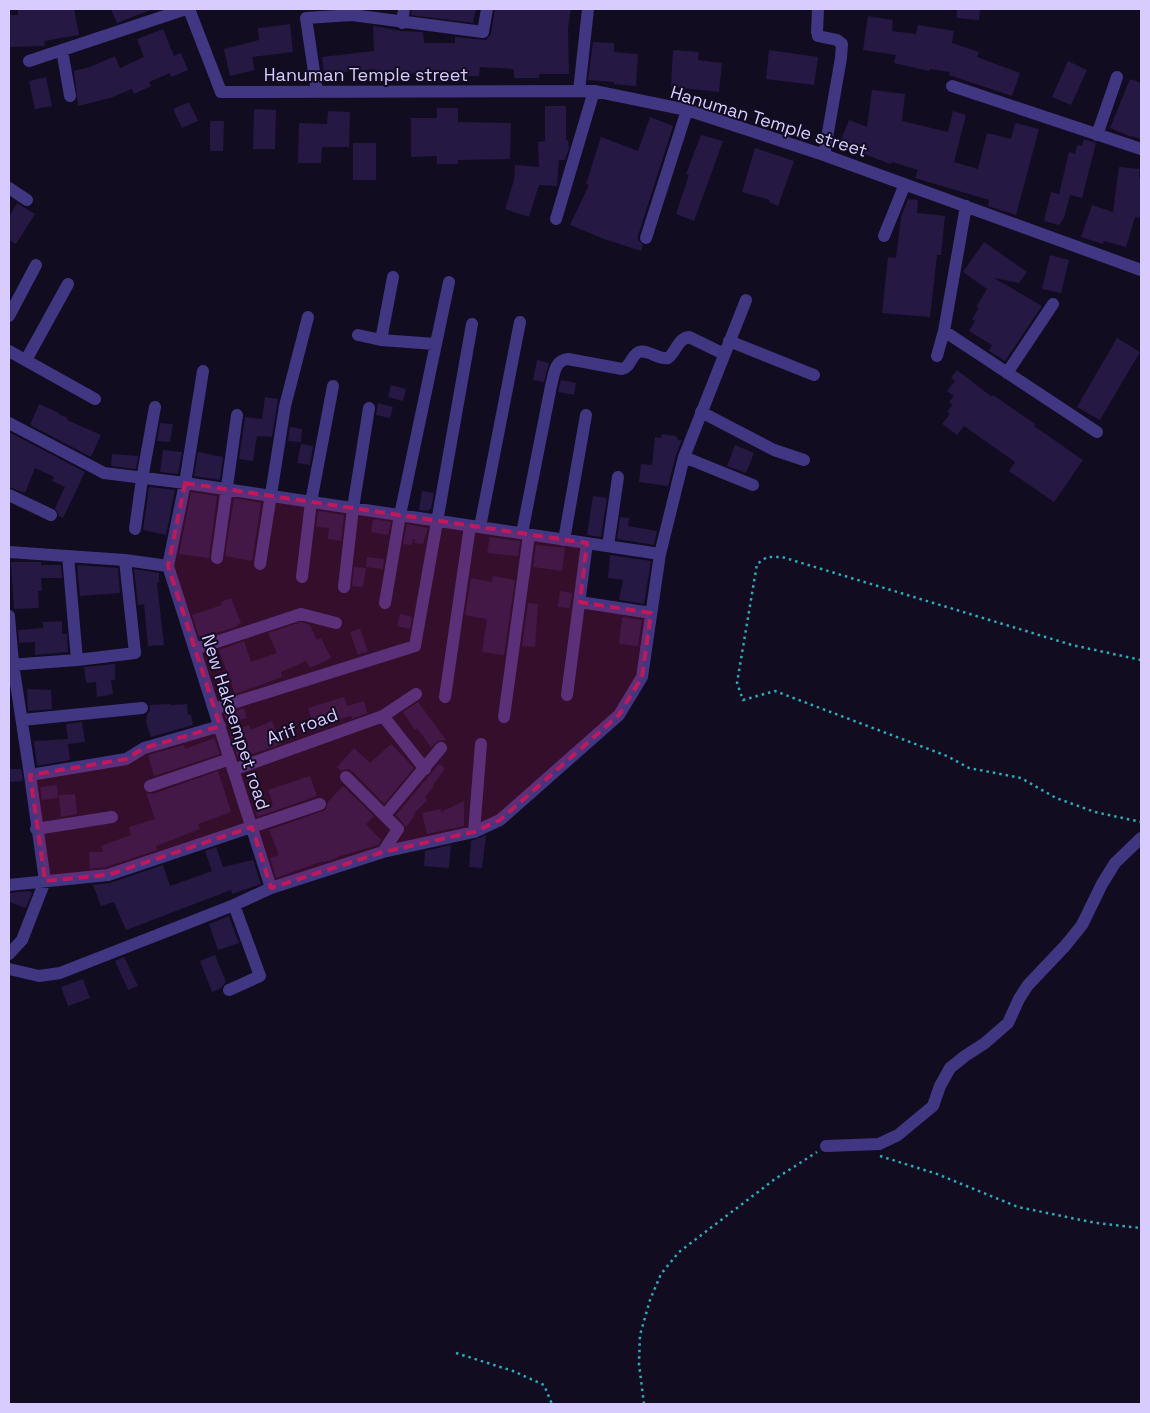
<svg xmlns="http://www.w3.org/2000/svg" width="1150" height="1413" viewBox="0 0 1150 1413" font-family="'Space Grotesk',sans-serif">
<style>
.building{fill:#251842}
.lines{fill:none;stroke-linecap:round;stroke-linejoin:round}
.path{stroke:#2aadb5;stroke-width:2.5;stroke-dasharray:2.5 4;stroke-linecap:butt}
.minor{stroke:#413681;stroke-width:12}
.marked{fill:#c2185b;fill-opacity:0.2;stroke:#c2185b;stroke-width:4;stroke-dasharray:10 6;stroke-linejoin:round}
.labels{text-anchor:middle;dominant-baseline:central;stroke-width:4;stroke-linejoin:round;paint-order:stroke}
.street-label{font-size:18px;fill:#d8ccff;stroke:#120c21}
</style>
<rect width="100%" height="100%" fill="#120c21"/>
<!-- building -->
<path class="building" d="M18 9H74L79 35 44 41 45 46 9 47V15H18Z
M111 9H153L117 23Z
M412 9H476L473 23 411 15Z
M495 9H571L568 28 569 74H539V78H514V69L480 67 479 76H454V73L425 72 375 77V69L324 74 322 57 374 51 373 26 401 31 423 32 424 43H455V37L486 40 491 34Z
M957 9H980L979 20 957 18Z
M868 16 893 20 892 31 916 34 918 25 954 31 952 43 979 52 977 57 1020 73 1012 96 949 75 950 72 930 69 929 71 894 63 896 55 863 50Z
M290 24 293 52 252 57 255 70 230 76 224 49 259 40 258 28Z
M163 29 174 56 181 53 188 70 171 77 170 73 149 82 151 86 134 94 132 89 110 98 78 106 74 71 90 67 115 56 120 68 144 57 137 39Z
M593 42 614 43V52L638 54 636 86 614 84V82L588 80Z
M673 50 699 52 698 60 722 63 719 92 671 87Z
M769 50 818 57 814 85 766 79Z
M1068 61 1087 70 1071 105 1052 97Z
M46 77 52 106 35 109 29 81Z
M1130 79 1141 83V139L1132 136V137L1110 128Z
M872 90 905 94 902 121 948 132 953 111 966 115 954 162 978 169 987 133 1011 139 1015 123 1039 129 1016 215 988 206 989 200 915 178 918 170 892 162 891 164 839 145 849 120 867 127Z
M189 102 198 121 182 128 173 109Z
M545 106H566V141L568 140 569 148 565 160H559L557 186 539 185 529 217 505 209 514 180 515 165 539 167 538 142 545 141Z
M437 108H458V122L511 123 510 159 458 160V164H437V156L411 157V118H437Z
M254 109 276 110 275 149H253Z
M328 111 350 112 349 147H322L321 163H298L299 123 327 124Z
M650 117 673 126 638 236V240L643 245 641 251 604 239 570 225 589 185 586 184 601 137 638 151Z
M210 121H224L223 151H210Z
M701 135 723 141 694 221 676 214 689 175 686 174Z
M1084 139 1096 143 1082 198 1070 195 1064 218 1059 225 1044 221 1051 192 1059 194 1069 152 1075 154 1077 145 1082 146Z
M353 143H376V180H353Z
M755 148 794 161 778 206 769 202 770 200 742 192Z
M1119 167 1140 169 1139 178H1141V218L1135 217 1126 247 1104 241 1103 244 1081 237 1092 205 1113 212Z
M908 199 918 200 917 213 945 216 941 255H937L930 317 882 313 888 257 896 258 901 217Z
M17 203 35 214 16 244 9 240V217Z
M984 242 1027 272 1019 283 994 278 1042 306 1005 361 989 351 992 345 969 331 975 321 972 319 979 308 976 307 987 289 963 272Z
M1050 255 1069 260 1061 293 1042 289Z
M1117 338 1140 352 1100 420 1077 407Z
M537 360 549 363 544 382 533 380Z
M957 370 992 397 993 395 1035 424 1034 426 1083 460 1054 502 1009 471 1015 462 964 426 957 435 942 424 950 414 947 412 952 405 949 402 954 396 947 391 955 381 951 378Z
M561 380 576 383 574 395 558 392Z
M391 385 406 389 403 401 388 397Z
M265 397 278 399 272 437 257 436 253 461 239 459 245 417 262 419Z
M378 403 393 407 390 418 376 415Z
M39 404 59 413 58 414 68 418 67 420 101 435 91 457 30 425Z
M160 423 173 424 170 442 157 441Z
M290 427 302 429 301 442 288 441Z
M9 432 85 472 63 518 59 516 55 508 65 487 52 481 54 477 35 468 25 493 9 487Z
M662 434 676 436 678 440H682L676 455 668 486 639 482 641 464 652 465 655 437 661 438Z
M301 444 313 446 310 465 297 463Z
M735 445 754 453 746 473 727 466Z
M163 450 182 452 178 474 160 472Z
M198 452 223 457 220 480 194 476Z
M112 454 138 456 136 469 111 466Z
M149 487 175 490 166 535 143 530Z
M422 491 434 493 431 509H429V511L419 510Z
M191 492 217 496 209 558 179 554Z
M593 496 607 498 601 537 587 535Z
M234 498 261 503 252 561 225 556Z
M318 511 344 515 341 541 328 539 329 528 316 527Z
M620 517 629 518 628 526 657 531 654 545 617 539Z
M373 519 391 522 388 535 371 532Z
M407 524 428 528 423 544 415 543V539H413L412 545 403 544Z
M490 537 520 541 518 556 487 553Z
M536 545 565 548 562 571 533 567Z
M610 555 651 561 644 604 619 600 623 580 608 578Z
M367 557 384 559 383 569 366 567Z
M11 562H41V565H61L62 578H41L42 591H38L39 608 14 609Z
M77 565 118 568 120 593 80 596Z
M354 567 366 568 363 587 352 586Z
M134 569 159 573V582L157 583 164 645 148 646 144 604 138 605Z
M493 576 515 580 504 655 482 652 487 619 465 615 471 578 492 582Z
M560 591 572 593 570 608 558 607Z
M231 598 241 623 237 625 238 626 213 634 212 632 199 637 192 615 222 605 221 602Z
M528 603 538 604 535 647 522 646Z
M400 614 412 617 410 629 397 626Z
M622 617 642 620 638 646 619 644Z
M62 621V634H67L68 652 35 655V642L19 643 18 630 43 628V622Z
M301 622 310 625 317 640 321 638 331 658 310 668 306 661 281 672 282 677 235 694 219 650 244 641 251 662 277 653 268 633Z
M360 629 368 651 358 655 350 632Z
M115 664V680H111L113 694 97 697 96 682 86 683 84 667Z
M27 689 51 690 52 709 28 711Z
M344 697 347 706 364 701 367 713 352 719 351 716 327 723 328 725 315 730 308 708Z
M418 702 446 740 438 741 431 747 417 728 415 730 403 712Z
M170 704V705L187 704 188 715H191L193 725 151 737 146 722 147 714 150 711 149 705Z
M244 708 247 718 227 722 224 714Z
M272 721 281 744 238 759 230 732 249 725 251 730Z
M82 722 85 742 68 744 70 760 37 766 34 741 68 739 66 724Z
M214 738 220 754 154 776 148 755 184 745 185 749Z
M391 744 414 768 384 804 352 771 348 769 341 771 337 767 354 748 370 763Z
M439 764 445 768 433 785 434 786 425 797 427 800 413 815H415L406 827 396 815Z
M9 769H21L23 781 9 782Z
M218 771 231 812 198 824 200 829 156 846 157 850 106 867 90 869 89 852H103L101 846 131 835 129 827 155 819 146 793 153 794Z
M310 776 317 796 257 817 255 810 273 804 268 790Z
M57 785 58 798 42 800 40 787Z
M343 786 374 816 366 824 381 840 378 845 337 857V858L324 862 323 861 276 878 270 858 279 855 269 830 323 811 326 809 328 802Z
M75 794 77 814 61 817 59 795Z
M464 801V826L427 834 422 813 441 809V812Z
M486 835 482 868 469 867 471 841Z
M451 845 449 868 424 866 425 851Z
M216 847 223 867 253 860 261 884 232 894 231 890 126 930 114 902 101 906 93 885 110 883 163 865 170 886 212 871 205 851Z
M28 891 32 893 26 908 9 902V893Z
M229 916 239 943 218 950 209 924Z
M215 955 226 982 221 988 212 992 200 961Z
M124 957 138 986 128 990 115 961Z
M83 979 90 998 68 1006 61 987Z"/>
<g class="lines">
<!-- path -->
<path class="path" d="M1141 660 1072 645 782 557H767L757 564 737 683 743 700 775 691 947 756 969 768 1021 778 1056 798 1095 812 1141 822
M880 1156 937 1174 1018 1207 1096 1223 1141 1228
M456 1353 513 1371 544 1385 552 1404
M644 1404 639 1364 640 1335 650 1300 661 1274 679 1252 775 1179 817 1152"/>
<!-- minor -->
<path class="minor" d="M189 9 221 92 594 91 687 110 824 155 1141 270
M818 9 817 32 818 36 837 40 842 44 841 58 824 155
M402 23 404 9
M62 50 70 96
M29 61 186 9
M952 86 1141 149
M579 91 588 9
M317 92 306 18 352 15 483 32 487 9
M1097 135 1117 77
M9 188 27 200
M966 206 944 331 1097 432
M556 219 594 91
M884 236 905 184
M646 238 687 110
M9 316 36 265
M358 335 381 340 435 344
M381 340 393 277
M729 341 814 375
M9 351 95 399
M937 356 944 331
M26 360 68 284
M203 371 185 483 168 566 271 888
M1007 373 1053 304
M701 412 774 450 804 460
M9 423 104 473 185 483 660 554
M684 457 746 300
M9 495 51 515
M480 527 520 322
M135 529 142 479 155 407
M522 533 551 386C554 376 554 360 568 359L622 369C631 367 631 355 639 352 648 349 658 360 668 358 676 352 678 338 689 337L724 354
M564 540 586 415
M608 546 618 477
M9 552 125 560 168 566
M68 556 77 660
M217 558 237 415
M260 564 285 406 308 317
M302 577 311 502 333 386
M344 587 353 508 369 408
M580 602 651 613
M385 603 400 515 449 282
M9 616 13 664 30 775 45 881 22 940 9 954
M195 649 301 614 336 623
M9 665 77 660 135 653 125 560
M567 695 587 543
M445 697 470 526
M214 709 415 646 472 324
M383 716 425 769
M504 717 529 535
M22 720 142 708
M233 770 383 716 416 694
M30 775 126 759 144 748 220 726
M346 777 398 829 383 852
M150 786 230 759
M385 815 441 748
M36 829 112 817
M474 832 481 744
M9 885 108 875 320 804
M9 969 39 976 60 973 234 905 271 888 383 852 474 832 500 820 619 715 642 677 660 554 684 457 753 485
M229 990 260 976 234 905
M826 1146 879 1144 898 1135 933 1106 940 1086 950 1068 965 1056 985 1043 1008 1023 1019 999 1028 985 1065 946 1082 925 1102 884 1115 863 1141 838"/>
</g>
<!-- marked area -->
<path class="marked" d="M185 483 587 543 580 602 651 613 642 677 619 715 500 820 474 832 383 852 271 888 252 827 108 875 45 881 30 775 126 759 144 748 220 726 168 566Z"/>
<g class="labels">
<!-- street labels -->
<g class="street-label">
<text x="366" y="74">Hanuman Temple street</text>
<text transform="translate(769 121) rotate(17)">Hanuman Temple street</text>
<text transform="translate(236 722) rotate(72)">New Hakeempet road</text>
<text transform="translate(302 726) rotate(-20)">Arif road</text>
</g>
</g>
<!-- border -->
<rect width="1150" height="1413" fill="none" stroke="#d8ccff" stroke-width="20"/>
</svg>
